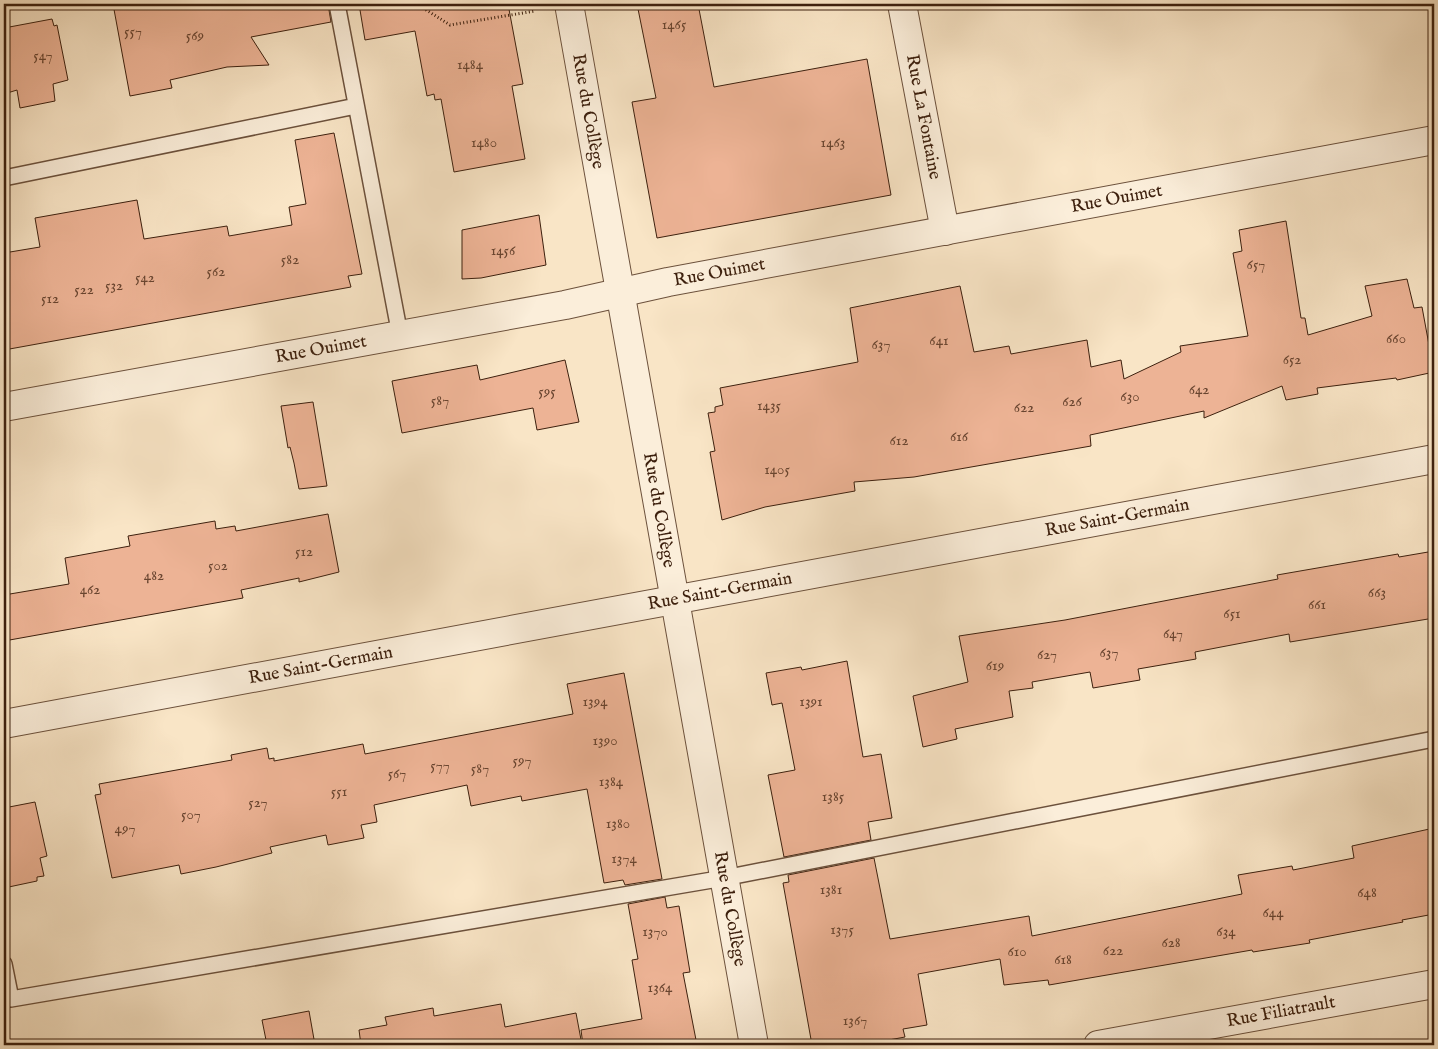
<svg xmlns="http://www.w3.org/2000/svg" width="1438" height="1049" viewBox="0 0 1438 1049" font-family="'IM FELL English',serif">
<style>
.building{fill:#edb395;stroke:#3d200e}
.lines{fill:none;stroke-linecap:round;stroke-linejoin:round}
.service-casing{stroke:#6c513c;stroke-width:18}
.minor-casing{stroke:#6c513c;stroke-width:30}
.path{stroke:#3d200e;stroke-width:3;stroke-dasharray:1 2.5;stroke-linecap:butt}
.service{stroke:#fbeeda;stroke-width:15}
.minor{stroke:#fbeeda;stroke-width:28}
.labels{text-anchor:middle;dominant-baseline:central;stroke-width:4;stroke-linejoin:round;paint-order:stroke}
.number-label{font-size:15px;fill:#694530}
.street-label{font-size:18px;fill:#3d200e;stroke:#fbeeda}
</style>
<rect width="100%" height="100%" fill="#f9e5c6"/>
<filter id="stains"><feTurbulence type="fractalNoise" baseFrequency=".004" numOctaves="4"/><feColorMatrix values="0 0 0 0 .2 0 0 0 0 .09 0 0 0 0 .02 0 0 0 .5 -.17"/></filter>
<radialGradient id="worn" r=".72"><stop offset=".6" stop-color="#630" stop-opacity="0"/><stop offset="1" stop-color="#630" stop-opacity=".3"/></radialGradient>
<!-- building -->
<path class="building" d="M113 4H328L331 22 251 37 269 65 227 67 170 80 172 88 130 96Z
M359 4H508L523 84 512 86 525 159 454 172 441 99 435 100 434 94 427 96 415 31 365 40Z
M637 4H698L714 87 867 59 891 195 657 238 632 102 656 98Z
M52 19 54 26 57 25 68 80 53 84 55 101 20 108 17 90 4 94V28Z
M334 133 362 274 348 276 351 287 4 350V253L40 247 35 218 137 200 144 239 227 226 229 236 292 225 289 207 306 204 295 140Z
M539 215 546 265 481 278 462 279V230Z
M1286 221 1301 318H1305L1308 335 1372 316 1365 286 1407 279 1414 308 1422 307 1434 372 1397 380 1396 378 1317 388 1318 394 1286 400 1282 386 1204 418V411L1090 435 1091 446 914 477 854 482 855 491 765 507 722 520 710 452 715 451 708 413 715 412V407L723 405 720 388 858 362 850 308 960 286 974 352 1009 346 1011 354 1087 340 1091 367 1121 360 1124 379 1181 352 1180 346 1248 336 1233 253 1242 251 1239 230Z
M565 360 579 422 537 430 533 408 402 433 392 381 477 365 480 380Z
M313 402 327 486 299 489 294 463 290 447 288 448 281 406Z
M328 514 339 572 299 582V578L241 590 243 598 4 641V595L69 584 65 558 130 546 128 536 215 521 216 529 235 526 236 531Z
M1434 551V618L1290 642 1289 634 1195 652 1196 659 1138 669 1140 680 1093 688 1090 672 1032 682 1033 688 1009 691 1013 717 955 729 957 739 923 747 913 696 968 682 959 636 1065 620 1278 579 1277 575 1398 554 1399 557Z
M847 661 863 757 881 754 892 818 868 822 871 840 784 857 768 775 795 770 782 703 772 705 766 673 801 667 802 670Z
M624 673 662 879 625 885 623 880 604 883 587 789 522 801 521 796 471 806 467 785 374 805 377 822 361 825 364 838 328 845 326 835 270 847 272 853 216 867 181 874 179 865 112 878 95 795 101 794 99 784 232 760 231 755 267 748 269 759 274 758V761L363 744 365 754 573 714 567 684Z
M35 802 47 856 40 858 44 876 37 877V881L4 888V808Z
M1434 828V914L1402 920 1403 922 1309 940 1310 943 1253 952 1252 950 1049 985 1048 980 1004 985 1000 959 918 974 927 1025 903 1029 905 1037 862 1045H812L783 883 789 882 788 875 874 858 890 939 1029 916 1032 936 1242 894 1238 875 1292 866 1293 870 1354 858 1352 846Z
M665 897 667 908 679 906 690 972 683 973 697 1045H583L581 1030 642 1019 632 960 638 959 628 904Z
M501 1004 505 1027 576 1013 582 1045H361L359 1030 387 1025 385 1017 433 1008 434 1016Z
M309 1011 315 1045H267L262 1020Z"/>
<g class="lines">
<defs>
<path id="service" d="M337 4 400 335
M4 178 356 106
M4 964 11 999 724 878 1434 739"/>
<g id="minor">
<path id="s1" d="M569 4 754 1045"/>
<path id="s2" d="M902 4 945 231"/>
<path id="s3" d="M4 407 565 305 668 282 1434 140"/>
<path id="s4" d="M4 724 1434 459"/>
<path id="s5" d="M1098 1045 1434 984"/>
</g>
</defs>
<!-- service casing -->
<use href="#service" class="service-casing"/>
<!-- minor casing -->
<use href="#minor" class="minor-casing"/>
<!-- path -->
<path class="path" d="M417 4 450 25 535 11"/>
<!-- service -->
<use href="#service" class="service"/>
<!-- minor -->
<use href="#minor" class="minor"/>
</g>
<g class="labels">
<!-- number labels -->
<g class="number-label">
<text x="674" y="24">1465</text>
<text x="133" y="31">557</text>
<text x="195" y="35">569</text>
<text x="43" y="55">547</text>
<text x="470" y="64">1484</text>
<text x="484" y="142">1480</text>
<text x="833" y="142">1463</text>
<text x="503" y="250">1456</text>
<text x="290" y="259">582</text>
<text x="1256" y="264">657</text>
<text x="216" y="271">562</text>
<text x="145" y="277">542</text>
<text x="114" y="285">532</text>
<text x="84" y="289">522</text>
<text x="50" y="298">512</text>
<text x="1396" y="338">660</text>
<text x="939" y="340">641</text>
<text x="881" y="344">637</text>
<text x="1292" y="359">652</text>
<text x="1199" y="389">642</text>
<text x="547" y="391">595</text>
<text x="1130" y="396">630</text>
<text x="440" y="400">587</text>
<text x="1072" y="401">626</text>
<text x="769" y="405">1435</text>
<text x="1024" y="407">622</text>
<text x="959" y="436">616</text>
<text x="899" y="440">612</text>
<text x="777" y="469">1405</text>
<text x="304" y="551">512</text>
<text x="218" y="565">502</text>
<text x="154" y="575">482</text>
<text x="90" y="589">462</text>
<text x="1377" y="592">663</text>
<text x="1317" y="604">661</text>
<text x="1232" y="613">651</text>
<text x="1173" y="633">647</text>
<text x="1109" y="652">637</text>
<text x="1047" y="654">627</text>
<text x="995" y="665">619</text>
<text x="595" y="701">1394</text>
<text x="811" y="701">1391</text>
<text x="605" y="740">1390</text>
<text x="522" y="760">597</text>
<text x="440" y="765">577</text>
<text x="480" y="768">587</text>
<text x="397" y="773">567</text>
<text x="611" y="781">1384</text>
<text x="339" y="791">551</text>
<text x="833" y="796">1385</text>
<text x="258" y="802">527</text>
<text x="191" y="814">507</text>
<text x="618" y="823">1380</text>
<text x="125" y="828">497</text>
<text x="624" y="858">1374</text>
<text x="831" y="889">1381</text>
<text x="1367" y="892">648</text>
<text x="1273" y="912">644</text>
<text x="842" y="929">1375</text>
<text x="655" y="931">1370</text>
<text x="1226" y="931">634</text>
<text x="1171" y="942">628</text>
<text x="1113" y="950">622</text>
<text x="1017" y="951">610</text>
<text x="1063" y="959">618</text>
<text x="660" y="987">1364</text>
<text x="855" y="1020">1367</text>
</g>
<!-- street labels -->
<g class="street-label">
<text stroke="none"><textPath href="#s1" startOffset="109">Rue du Collège</textPath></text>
<text stroke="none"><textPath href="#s2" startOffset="115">Rue La Fontaine</textPath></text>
<text stroke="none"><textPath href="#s3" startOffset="1132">Rue Ouimet</textPath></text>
<text stroke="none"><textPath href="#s3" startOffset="728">Rue Ouimet</textPath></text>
<text stroke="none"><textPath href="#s3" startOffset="322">Rue Ouimet</textPath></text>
<text stroke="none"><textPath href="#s1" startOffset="514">Rue du Collège</textPath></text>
<text stroke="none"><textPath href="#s4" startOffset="1132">Rue Saint-Germain</textPath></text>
<text stroke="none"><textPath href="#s4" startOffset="728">Rue Saint-Germain</textPath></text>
<text stroke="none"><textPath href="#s4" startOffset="322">Rue Saint-Germain</textPath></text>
<text stroke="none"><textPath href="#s1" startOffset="919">Rue du Collège</textPath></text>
<text stroke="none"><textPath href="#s5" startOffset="186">Rue Filiatrault</textPath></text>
</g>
</g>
<!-- margin -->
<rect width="1438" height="1049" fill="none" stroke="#f9e5c6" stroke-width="20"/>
<rect x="5" y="5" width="1428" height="1039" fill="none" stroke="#3d200e" stroke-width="2.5"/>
<rect x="10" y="10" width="1418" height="1029" fill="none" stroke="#3d200e"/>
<rect width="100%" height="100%" filter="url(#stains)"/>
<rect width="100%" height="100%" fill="url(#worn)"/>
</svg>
